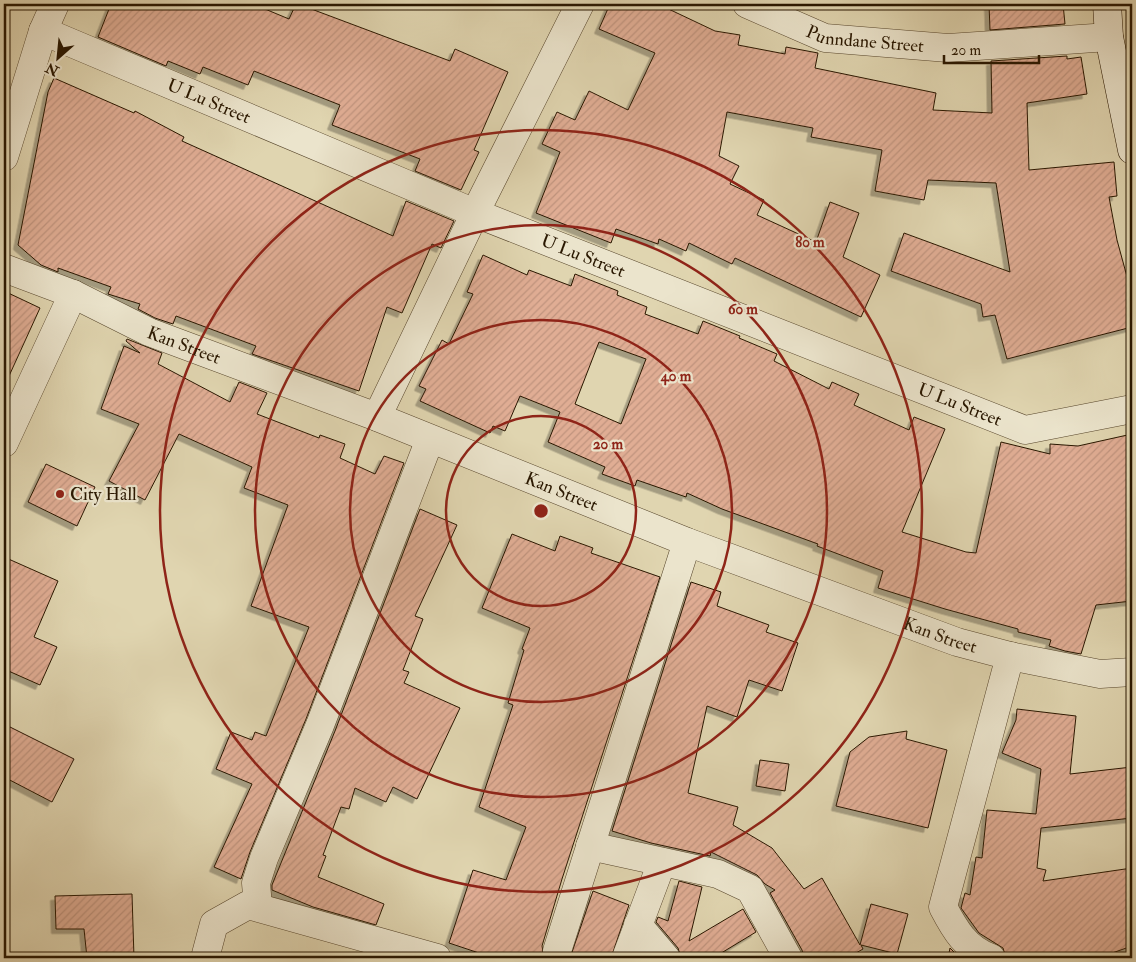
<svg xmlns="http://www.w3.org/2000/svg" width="1136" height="962" viewBox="0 0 1136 962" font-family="'IM FELL Double Pica',serif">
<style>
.building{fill:url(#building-hatch);stroke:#291700;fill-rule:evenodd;filter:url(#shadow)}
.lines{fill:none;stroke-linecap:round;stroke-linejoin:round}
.minor-casing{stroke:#57462c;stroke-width:29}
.secondary-casing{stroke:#291700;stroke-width:29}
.minor{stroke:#ebe4cc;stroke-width:28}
.secondary{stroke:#ebe4cc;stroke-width:28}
.ring{fill:none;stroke:#8f2418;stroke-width:2.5}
.poi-dot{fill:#8f2418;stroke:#ebe4cc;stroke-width:2}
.labels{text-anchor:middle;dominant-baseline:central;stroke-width:4.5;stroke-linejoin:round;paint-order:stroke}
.street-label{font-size:18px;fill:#291700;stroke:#ebe4cc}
.poi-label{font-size:18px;fill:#291700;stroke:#ebe4cc;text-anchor:start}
.centre{fill:#8f2418;stroke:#ebe4cc;stroke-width:2.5}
.ring-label{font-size:15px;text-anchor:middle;font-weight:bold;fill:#8f2418;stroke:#ebe4cc;stroke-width:4.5;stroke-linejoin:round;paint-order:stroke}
</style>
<defs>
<pattern id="building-hatch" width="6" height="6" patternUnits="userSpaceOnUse" patternTransform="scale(1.25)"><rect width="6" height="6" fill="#e0ad94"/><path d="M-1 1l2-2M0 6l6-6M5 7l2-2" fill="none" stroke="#c0947e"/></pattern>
<filter id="shadow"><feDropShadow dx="-4.5" dy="4.5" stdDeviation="0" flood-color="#0004"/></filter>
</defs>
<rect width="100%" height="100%" fill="#e0d5b0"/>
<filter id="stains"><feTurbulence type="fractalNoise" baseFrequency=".004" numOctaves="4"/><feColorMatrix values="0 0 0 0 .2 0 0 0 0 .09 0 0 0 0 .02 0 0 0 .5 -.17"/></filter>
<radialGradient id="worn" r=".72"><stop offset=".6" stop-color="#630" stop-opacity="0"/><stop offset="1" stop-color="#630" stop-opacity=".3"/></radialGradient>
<!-- building -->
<path class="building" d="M111 4H253L289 19 296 4H298L450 61 455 49 508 72 474 150 479 152 461 190 415 171 420 159 332 125 340 105 254 71 248 85 203 67 200 74 168 61 166 66 98 37Z
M610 4H658L715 31 740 35 738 45 785 54 786 47 818 53 815 68 936 93 933 110 992 113 991 61 1067 56V59L1081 57 1087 94 1027 103 1029 170 1114 162 1117 196 1109 197 1117 240 1132 295V327L1007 359 995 315 983 317 981 304 891 271 904 233 1010 272 996 183 928 180 924 200 875 191 882 150 811 137 813 128 727 112 719 156 739 166 730 184 764 200 757 215 816 242 830 202 859 213 843 257 880 275 861 317 735 258 732 264 689 243 686 251 659 239 658 244 616 229 611 243 536 213 560 152 542 144 557 112 575 120 589 91 628 110 655 53 599 29Z
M989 4H1063L1065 24 990 30Z
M54 78 134 113 135 111 184 137 182 141 393 236 406 201 454 221 441 248 432 244 402 313 387 307 359 391 252 354 256 346 176 316 173 324 155 318 138 309 140 304 108 294 111 287 58 268V272L41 265 18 245 48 92Z
M483 255 527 275 529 270 571 286 575 274 618 291 617 295 647 307 645 314 698 334 703 321 740 336 739 338 777 354 774 361 829 389 832 382 859 394 854 405 909 430 914 417 945 429 902 532 966 552 976 553 1001 442 1050 454V444L1078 446 1132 434V601L1096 605 1081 654 1065 651 1049 646 1051 640 1018 632V629L945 609 878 588 883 571 817 546 818 544 722 509 687 493 686 497 637 480 635 486 602 474 605 467 548 442 560 412 520 396 505 431 493 426 490 433 420 401 426 389 419 386 442 340 449 344 473 294 467 292ZM599 342 646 359 621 424 575 404Z
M4 291 40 308 4 387Z
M127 339 162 353 158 364 230 402 239 382 267 393 257 414 319 438 320 435 345 444 340 458 375 474 384 456 404 463 306 719 250 852 241 879 214 867 252 784 216 769 231 732 252 740 255 732 266 736 309 627 251 606 288 505 244 488 252 467 179 434 145 500 109 481 139 424 101 409 124 346 140 353 126 341Z
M46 464 95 487 77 526 28 502Z
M420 509 457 525 415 616 423 619 403 670 409 672 404 683 460 708 417 799 393 787 386 802 355 788 349 809 341 807 323 855 326 856 318 877 384 904 376 925 313 907 272 890V885L335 731Z
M512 534 555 551 560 536 593 548 591 553 660 577 562 879 542 946 544 958H494L449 943 473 870 506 880 526 827 479 807 513 705 508 703 524 650 522 649 530 628 482 608Z
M4 557 58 581 34 637 57 647 40 685 4 669Z
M691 582 721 592 717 606 769 625 766 632 798 643 782 691 749 680 737 717 707 706 688 793 738 807 733 825 772 848 804 889 822 878 860 945 871 904 908 914 897 954 861 945 863 949 847 958H804L802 950 770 893 775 890 765 884 757 875 711 852 710 856 651 843 612 831Z
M1017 709 1076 716 1070 774 1132 767V818L1041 828 1037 868 1046 870 1043 881 1132 868V946L1098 958H1006L1003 948 979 933 961 908 965 893 970 895 976 857 982 858 987 810 1036 814 1041 769 1002 753 1016 720Z
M4 724 74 759 52 802 4 777Z
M907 731 906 739 947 750 928 828 836 806 850 752 869 737Z
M760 760 789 764 785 791 756 786Z
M679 881 702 887 689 941 743 909 756 932 713 958H681L678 948 656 922 658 917 668 921Z
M593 891 629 905 611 958H570Z
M132 894 134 958H87L84 929H56L55 896Z
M950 948 957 955 961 958H948Z"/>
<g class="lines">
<defs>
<g id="minor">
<path id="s1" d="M747 4 825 38 948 48 1109 37"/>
<path id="s2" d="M43 31 475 213 1025 430 1132 409"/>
<path d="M4 157 43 31 55 4"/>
<path id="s3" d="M4 268 73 294 149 332 377 417 687 542 957 642 1010 656 1100 674 1132 672"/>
<path d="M377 417 475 213 580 4"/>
<path d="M4 443 73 294"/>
<path d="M590 846 718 874 750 889 788 958"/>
<path d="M258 907 256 883 264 858 320 725 430 439"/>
<path d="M638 925 666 958"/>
<path d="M557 951 687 542"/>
<path d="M205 958 214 924 248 905 437 958"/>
<path d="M626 958 662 862"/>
<path d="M991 958C966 949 955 930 943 907L1010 656"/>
</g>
<path id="secondary" d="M1107 4 1109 37 1132 150"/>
</defs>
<!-- minor casing -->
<use href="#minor" class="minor-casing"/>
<!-- secondary casing -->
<use href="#secondary" class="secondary-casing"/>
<!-- minor -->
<use href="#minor" class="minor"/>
<!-- secondary -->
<use href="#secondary" class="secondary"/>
</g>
<!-- distance rings -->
<g class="ring">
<circle cx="541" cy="511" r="95"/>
<circle cx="541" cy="511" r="191"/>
<circle cx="541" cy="511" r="286"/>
<circle cx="541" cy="511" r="381"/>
</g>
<!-- markers -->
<circle class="poi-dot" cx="60" cy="494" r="5"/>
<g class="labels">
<!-- street labels -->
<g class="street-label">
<text stroke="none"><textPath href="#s1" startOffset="125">Punndane Street</textPath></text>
<text stroke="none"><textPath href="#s2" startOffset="180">U Lu Street</textPath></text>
<text stroke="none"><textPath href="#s2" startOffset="585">U Lu Street</textPath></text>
<text stroke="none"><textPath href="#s3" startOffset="196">Kan Street</textPath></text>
<text stroke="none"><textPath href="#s2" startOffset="990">U Lu Street</textPath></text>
<text stroke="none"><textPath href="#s3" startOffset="601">Kan Street</textPath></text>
<text stroke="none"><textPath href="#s3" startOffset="1006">Kan Street</textPath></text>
</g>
<!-- poi labels -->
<g class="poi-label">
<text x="70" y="494">City Hall</text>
</g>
</g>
<circle cx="541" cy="511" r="8" class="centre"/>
<g class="ring-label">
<text x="810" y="247">80 m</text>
<text x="743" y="314">60 m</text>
<text x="676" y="381">40 m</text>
<text x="608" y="449">20 m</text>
</g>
<!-- margin -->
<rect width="1136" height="962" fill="none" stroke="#e0d5b0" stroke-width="20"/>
<rect x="5" y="5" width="1126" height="952" fill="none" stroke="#291700" stroke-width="2.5"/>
<rect x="10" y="10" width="1116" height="942" fill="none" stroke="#291700"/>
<!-- north arrow -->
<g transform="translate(58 58) rotate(207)" stroke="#ebe4cc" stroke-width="4" paint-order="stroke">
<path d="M0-4L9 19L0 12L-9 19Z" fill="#291700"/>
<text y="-8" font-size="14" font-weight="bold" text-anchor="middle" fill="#291700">N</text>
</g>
<!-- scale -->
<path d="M944 55v8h95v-8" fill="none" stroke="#291700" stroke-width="2.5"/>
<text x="951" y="55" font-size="15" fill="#291700" stroke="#ebe4cc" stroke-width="4" paint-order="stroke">20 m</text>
<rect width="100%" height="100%" filter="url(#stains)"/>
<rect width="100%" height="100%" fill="url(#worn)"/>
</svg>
